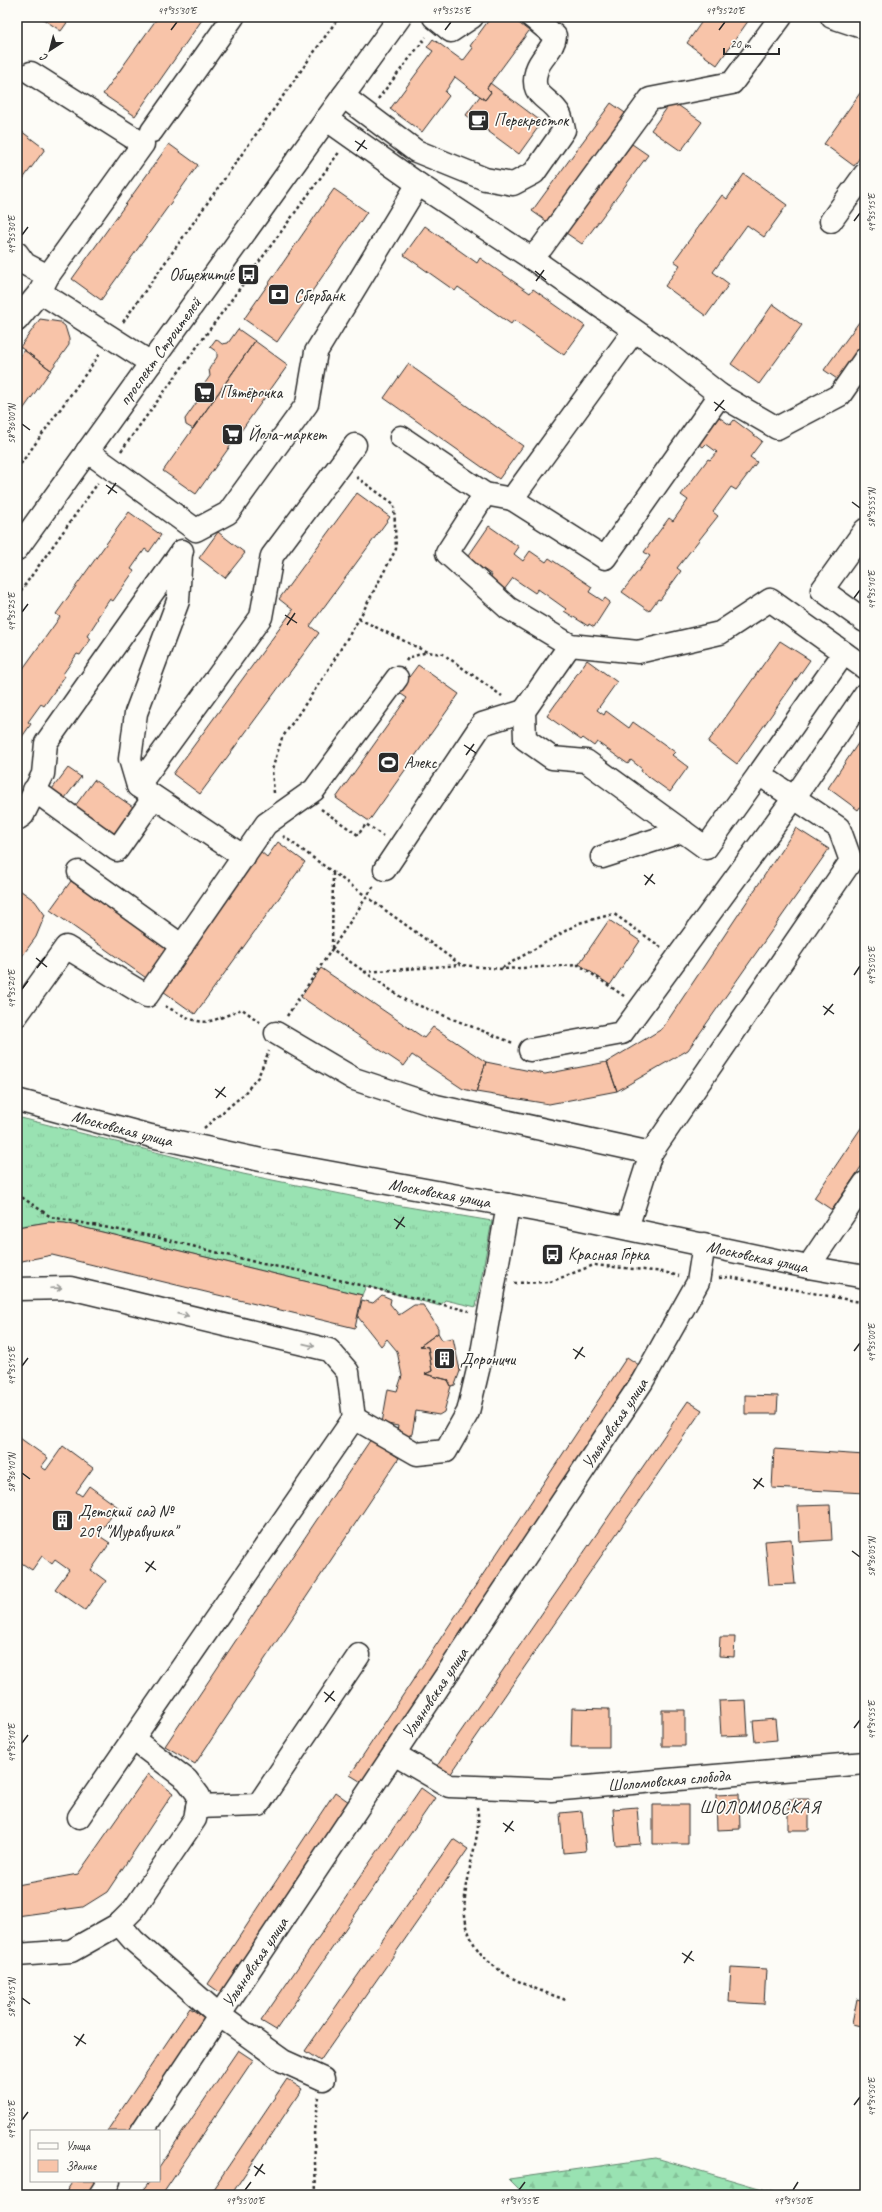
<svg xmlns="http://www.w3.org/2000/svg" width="882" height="2212" viewBox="0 0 882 2212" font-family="Caveat,sans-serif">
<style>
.grass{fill:url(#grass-tufts);stroke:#62866e}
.forest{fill:url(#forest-firs);stroke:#62866e}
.building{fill:#f8c4a9;stroke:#2b2b2b}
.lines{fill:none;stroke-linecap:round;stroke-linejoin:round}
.minor-casing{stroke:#2b2b2b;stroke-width:25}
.major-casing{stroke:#2b2b2b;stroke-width:25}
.path{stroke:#2b2b2b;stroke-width:2.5;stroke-dasharray:3 3;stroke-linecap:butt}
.minor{stroke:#fdfcf7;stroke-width:22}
.major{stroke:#fdfcf7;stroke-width:22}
.oneway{stroke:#9e9e9b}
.ticks{fill:none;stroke:#2b2b2b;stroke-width:1.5}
.labels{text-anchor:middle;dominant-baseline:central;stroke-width:3.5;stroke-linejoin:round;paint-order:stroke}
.poi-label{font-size:17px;fill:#2b2b2b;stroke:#fdfcf7;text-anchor:start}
.street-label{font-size:17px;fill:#2b2b2b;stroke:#fdfcf7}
.neighbourhood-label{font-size:18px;letter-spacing:1px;fill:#2b2b2b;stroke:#fdfcf7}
.neatline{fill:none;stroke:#2b2b2b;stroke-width:1.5}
.ticks-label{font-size:10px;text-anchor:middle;fill:#2b2b2b}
</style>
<defs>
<pattern id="grass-tufts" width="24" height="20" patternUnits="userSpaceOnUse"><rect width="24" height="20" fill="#99e2b2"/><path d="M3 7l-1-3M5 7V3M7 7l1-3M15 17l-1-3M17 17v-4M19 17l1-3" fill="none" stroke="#84c299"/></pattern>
<pattern id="forest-firs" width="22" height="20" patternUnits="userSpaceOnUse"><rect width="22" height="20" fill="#99e2b2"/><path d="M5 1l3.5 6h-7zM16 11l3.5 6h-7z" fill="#84c299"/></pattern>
</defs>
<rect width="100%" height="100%" fill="#fdfcf7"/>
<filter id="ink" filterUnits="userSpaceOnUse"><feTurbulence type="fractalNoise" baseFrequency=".025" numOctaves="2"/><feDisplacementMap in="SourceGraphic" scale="8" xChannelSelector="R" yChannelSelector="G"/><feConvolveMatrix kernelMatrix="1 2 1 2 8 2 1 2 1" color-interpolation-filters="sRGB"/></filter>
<g filter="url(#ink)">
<!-- grass -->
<path class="grass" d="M17 1117 243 1174 390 1204 492 1221 476 1307 445 1300 440 1306 366 1286 362 1295 65 1223 48 1222 17 1227Z"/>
<!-- forest -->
<path class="forest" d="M656 2158 783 2195H525L509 2179Z"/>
<!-- building -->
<path class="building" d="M40 17H71L61 31Z
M158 17H204L135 116 103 94Z
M491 17H511L529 31 487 88 491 92 485 100 455 77 445 92 449 96 422 132 390 109 433 51 427 47 433 39 463 61 473 48 470 46Z
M705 17H751L717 65 687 43Z
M490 83 542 122 519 154 466 115 480 96 485 100 491 92 487 88Z
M865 86V150L854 166 824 144Z
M672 101 702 122 681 151 651 130Z
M611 103 628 115 549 223 532 211Z
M17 128 45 149 17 187Z
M169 144 198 165 101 300 72 279Z
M632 144 648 155 582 244 566 233Z
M744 174 787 205 764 237 747 225 713 272 729 284 706 316 665 286 680 265 674 261 722 195 727 199Z
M334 189 367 212 277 342 244 319Z
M425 226 477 263 480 258 530 293 533 289 585 326 564 355 514 320 511 324 458 287 455 291 404 255Z
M773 304 802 325 759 384 731 364Z
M865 314V347L840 381 824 370Z
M40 319 60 322 65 326 69 339V345L51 370 20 347Z
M238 329 255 341 193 429 186 425 185 419 199 399 198 393 210 376 209 369 217 357V352L210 347 216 339 222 344 228 343Z
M255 341 288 365 196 494 163 471Z
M24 350 51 370 17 418V360Z
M408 364 523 446 499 479 384 398Z
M716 415 730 425 734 420 762 441 750 457 757 462 736 490 731 487 713 512 718 516 677 568 681 571 660 600 658 599 649 611 622 592 650 556 644 552 669 518 673 521 688 500 681 495 708 459 710 460 717 452 706 444 703 447 696 442Z
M357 493 390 517 310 626 319 633 200 794 173 774 293 610 279 599Z
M129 512 161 535 149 552 145 549 131 569 134 571 113 601 110 599 97 618 98 619 87 636 91 639 80 655 77 654 63 674 65 676 44 706 41 704 28 722 31 724 17 744V677L60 617 56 614Z
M489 526 519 547 514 554 523 561 530 551 546 562 549 558 592 587 589 592 603 601 605 598 610 602 594 627 589 624 588 626 564 611 566 609 538 589 535 593 513 578 504 590 489 580 492 575 467 558Z
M218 532 245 553 225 578 199 558Z
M780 641 810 660 737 764 708 742Z
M587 660 617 682 597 710 604 715 606 711 629 728 633 722 675 752 672 755 688 767 670 792 641 771 642 769 631 760 628 764 597 742 594 746 583 738 581 740 547 716Z
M418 665 459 694 369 821 336 798 407 698 398 692Z
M865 733V800L858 810 828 788Z
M68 768 81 777 65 798 52 789Z
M94 780 133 807 115 834 75 806Z
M796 828 829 849 688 1050 617 1091 607 1062 662 1029Z
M278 842 305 862 195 1014 160 989 260 851 267 857Z
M71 881 170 950 149 980 50 910Z
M17 888 35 901 45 915 36 937 17 963Z
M609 920 640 941 610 985 579 964Z
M321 968 424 1038 433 1027 486 1062 476 1092 463 1089 412 1055 404 1066 301 997Z
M486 1062 545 1074 607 1062 617 1091 549 1104 476 1092Z
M865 1122V1161L832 1210 814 1198Z
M48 1222 65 1223 362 1295 355 1328 52 1255 17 1262V1227Z
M382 1295 391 1299 390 1304 399 1315 414 1305H423L438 1328V1333L420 1346 428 1347 432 1371 425 1374 448 1380 451 1386 444 1412 439 1415 416 1411 412 1434 404 1438 401 1432 397 1431 398 1426 382 1423 388 1389 397 1391 402 1376 397 1351 387 1339 381 1346 358 1317 362 1300 373 1303Z
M438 1333 442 1340 453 1338 460 1371 455 1385 451 1386 448 1380 425 1374 432 1371 428 1347 420 1346Z
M627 1357 639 1365 363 1783 350 1775Z
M745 1395 778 1396 777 1414H745Z
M688 1401 702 1410 450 1775 437 1766Z
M17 1436 48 1458 41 1467 46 1470 63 1446 93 1468 76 1492 82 1496 89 1486 118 1507 98 1535 110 1543 91 1570 106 1581 85 1610 55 1589 69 1570 55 1560 52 1564 42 1556 32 1570 17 1560Z
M371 1439 399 1458 195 1764 165 1746Z
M774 1449 865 1455V1493L772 1488Z
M830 1505 832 1540 800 1542 798 1506Z
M791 1539 795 1584 769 1585 765 1541Z
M720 1637H735L734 1657 719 1656Z
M746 1700 748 1735 721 1736 719 1701Z
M572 1708 609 1709V1747H571Z
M662 1710H685V1746H662Z
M775 1719 777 1740 755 1742 753 1721Z
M148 1774 173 1793 107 1892 83 1907 17 1916V1885L78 1874Z
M421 1788 435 1798 276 2030 261 2021Z
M335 1792 349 1802 222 1994 208 1984Z
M739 1794 740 1829 717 1830 716 1795Z
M788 1799H809V1830H788Z
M653 1805H688V1844H653Z
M637 1807 640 1844 616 1846 613 1809Z
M582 1811 586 1851 563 1853 560 1813Z
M453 1839 468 1849 320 2061 305 2051Z
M731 1967 766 1969 764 2004 729 2002Z
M857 1999 865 2001V2027L852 2024Z
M190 2008 206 2019 130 2131H107Z
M238 2050 253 2060 162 2195H140L150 2181H159V2167Z
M287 2079 302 2089 231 2195H209Z
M73 2181H96L87 2195H64Z"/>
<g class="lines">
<defs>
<g id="minor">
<path d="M434 17 451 31 472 17"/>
<path d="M832 17 859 26 865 19"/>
<path d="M31 73 143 144 48 276 40 292"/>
<path d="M343 96 416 151 485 179 513 184 534 173 564 130C563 126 562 120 560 115 550 96 528 98 537 69 541 57 554 49 555 36L532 17"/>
<path d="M326 119 418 184 531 258 664 351 720 395 777 428 840 395 865 359"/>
<path d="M152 131 233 17"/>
<path d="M831 221 865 174"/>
<path d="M17 253 25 264 48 276"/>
<path d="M531 258 542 247 650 99 732 83 781 17"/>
<path d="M17 320 40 292 151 363"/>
<path d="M401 437 485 494 512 499 634 331"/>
<path d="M87 451 196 530 228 513 307 404 316 352 418 184"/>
<path d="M485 494 447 553 508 608 570 645 638 652 720 633 770 600 865 668"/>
<path d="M512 499 605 558 720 395"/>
<path d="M865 530 822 590 865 621"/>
<path d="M181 552 178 601 136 713 130 759 138 786 244 857"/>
<path d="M570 645 524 711 525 739 552 758 586 761 706 848 759 774 839 828 851 861 651 1153 627 1228"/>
<path d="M759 774 844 653"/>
<path d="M138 786 261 617 272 556 355 445"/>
<path d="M34 790 117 850 154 797"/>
<path d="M17 819 23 815 43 774 46 743 182 551"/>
<path d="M602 857 683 831"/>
<path d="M385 869 482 724 524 711"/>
<path d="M79 872 182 946"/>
<path d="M17 1015 66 947 147 996 266 824 314 790 397 678"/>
<path d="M276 1033 354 1079 436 1106 651 1153"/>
<path d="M530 1050 622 1033 794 798 865 694"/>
<path d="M808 1267 865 1183"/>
<path d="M17 1289 70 1288 329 1350 348 1372 354 1418 79 1817"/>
<path d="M354 1418 417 1454 446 1451 468 1412 482 1353 508 1205"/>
<path d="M133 1739 187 1780 199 1796 195 1819 134 1909 119 1924 134 1941 219 2015 283 2061 323 2079"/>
<path id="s1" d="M394 1754 449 1786 551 1790 865 1763"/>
<path d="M197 1807 258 1805 359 1655"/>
<path d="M17 1955 71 1951 119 1924"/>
<path id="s2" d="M142 2131 642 1382 698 1282 704 1244"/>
<path d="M100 2195 109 2181"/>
</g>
<g id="major">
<path id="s3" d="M17 549 400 17"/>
<path id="s4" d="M17 1100 151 1136 261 1160 557 1214 808 1267 865 1277"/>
</g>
</defs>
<!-- minor casing -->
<use href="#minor" class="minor-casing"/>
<!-- major casing -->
<use href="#major" class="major-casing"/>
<!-- path -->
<path class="path" d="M378 99 426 37
M123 322 339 17
M121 451 340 151
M17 469 100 354
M17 596 98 483
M359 619 427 652 443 654 502 696
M406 661 408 658 427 652
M274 793 272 770 282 738 323 678 359 619 396 549 394 504 355 476
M321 809 358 835 366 824 383 836
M283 836 461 965 502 969 579 965 624 996
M332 948 333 872
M332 949 375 884
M502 968 579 923 614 914 661 947
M364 972 461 965
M165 1006C205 1027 201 1026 242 1009L261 1023
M287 1016 332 949 405 1000 513 1043
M204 1128 243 1095 258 1077 269 1051
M17 1194 51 1217 156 1237 263 1264 301 1271 469 1311
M719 1278 729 1277 865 1303
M514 1283 550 1282 594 1265 664 1272 679 1276
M477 1807C481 1826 474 1848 470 1867 469 1877 466 1887 465 1897 459 1963 516 1982 566 2000
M316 2195 314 2130 319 2097"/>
<!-- minor -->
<use href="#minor" class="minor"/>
<!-- major -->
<use href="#major" class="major"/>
</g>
<!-- one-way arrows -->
<defs><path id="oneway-shaft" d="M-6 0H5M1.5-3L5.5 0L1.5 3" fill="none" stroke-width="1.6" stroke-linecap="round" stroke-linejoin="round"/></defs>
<g class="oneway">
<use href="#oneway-shaft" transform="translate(56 1288) rotate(-2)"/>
<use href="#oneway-shaft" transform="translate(183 1315) rotate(13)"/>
<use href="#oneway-shaft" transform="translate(309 1345) rotate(13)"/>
</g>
</g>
<!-- ticks -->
<path class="ticks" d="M171 30 177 22M445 30 451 22M719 30 725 22M355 141 367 149M357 151 365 140M854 221 860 213M22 235 28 227M535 271 546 280M536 281 544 270M714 402 725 410M715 411 724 400M22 424 30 430M106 485 117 493M108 494 116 483M852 502 860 508M854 598 860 590M22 612 28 604M285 615 297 623M287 625 295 613M464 745 476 753M466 755 474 744M644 875 655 884M645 885 653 874M36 958 47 967M37 968 45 957M854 975 860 966M22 989 28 981M823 1006 834 1014M824 1015 833 1004M215 1089 226 1097M216 1098 225 1087M394 1219 405 1227M396 1229 404 1217M573 1349 585 1357M854 1351 860 1343M575 1359 583 1347M22 1366 28 1358M22 1473 30 1479M753 1479 764 1487M754 1489 762 1478M852 1551 860 1557M145 1562 156 1570M146 1572 154 1561M324 1692 335 1701M325 1702 334 1691M854 1728 860 1720M22 1743 28 1735M503 1823 514 1831M505 1832 513 1821M682 1953 694 1961M684 1963 692 1951M22 1998 30 2004M74 2036 86 2044M76 2046 84 2034M854 2105 860 2097M22 2120 28 2112M254 2166 265 2174M255 2176 263 2164M245 2190 251 2182M519 2190 525 2182M793 2190 798 2182"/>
<!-- icons -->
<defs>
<symbol id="cafe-square" viewBox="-11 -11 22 22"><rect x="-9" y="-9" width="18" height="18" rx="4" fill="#2b2b2b" stroke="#fdfcf7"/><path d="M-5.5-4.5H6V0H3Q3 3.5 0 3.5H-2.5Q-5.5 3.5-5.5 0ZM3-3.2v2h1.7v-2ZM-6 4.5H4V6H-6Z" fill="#fff"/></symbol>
<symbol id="bus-square" viewBox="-11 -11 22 22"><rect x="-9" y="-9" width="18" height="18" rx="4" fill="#2b2b2b" stroke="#fdfcf7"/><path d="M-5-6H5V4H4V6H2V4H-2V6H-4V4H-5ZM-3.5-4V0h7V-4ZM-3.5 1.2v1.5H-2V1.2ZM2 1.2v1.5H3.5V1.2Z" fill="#fff"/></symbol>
<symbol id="bank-square" viewBox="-11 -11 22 22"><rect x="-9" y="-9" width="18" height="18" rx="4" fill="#2b2b2b" stroke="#fdfcf7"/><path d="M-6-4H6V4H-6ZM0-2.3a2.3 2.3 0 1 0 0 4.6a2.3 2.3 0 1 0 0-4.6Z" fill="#fff"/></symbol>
<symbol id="supermarket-square" viewBox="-11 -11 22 22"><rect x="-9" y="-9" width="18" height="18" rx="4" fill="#2b2b2b" stroke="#fdfcf7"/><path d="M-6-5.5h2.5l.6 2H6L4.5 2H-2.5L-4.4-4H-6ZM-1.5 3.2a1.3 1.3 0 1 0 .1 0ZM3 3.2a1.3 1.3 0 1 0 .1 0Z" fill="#fff"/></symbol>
<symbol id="stadium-square" viewBox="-11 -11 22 22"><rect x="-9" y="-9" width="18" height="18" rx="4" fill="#2b2b2b" stroke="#fdfcf7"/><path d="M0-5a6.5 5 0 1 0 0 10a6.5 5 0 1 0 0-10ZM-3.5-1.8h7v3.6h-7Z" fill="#fff"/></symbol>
<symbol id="building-square" viewBox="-11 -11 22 22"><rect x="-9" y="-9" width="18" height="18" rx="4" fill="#2b2b2b" stroke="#fdfcf7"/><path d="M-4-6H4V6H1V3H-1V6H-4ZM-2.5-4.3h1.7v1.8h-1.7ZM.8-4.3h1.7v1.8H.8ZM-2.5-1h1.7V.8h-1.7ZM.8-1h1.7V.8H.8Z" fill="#fff"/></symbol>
</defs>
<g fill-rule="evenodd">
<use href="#cafe-square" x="466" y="108" width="25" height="25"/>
<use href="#bus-square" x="236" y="262" width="25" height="25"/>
<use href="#bank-square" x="266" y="282" width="25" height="25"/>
<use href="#supermarket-square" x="192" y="380" width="25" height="25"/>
<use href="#supermarket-square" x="220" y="422" width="25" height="25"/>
<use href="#stadium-square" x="376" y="750" width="25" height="25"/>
<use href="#bus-square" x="540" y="1242" width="25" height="25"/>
<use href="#building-square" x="432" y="1346" width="25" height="25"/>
<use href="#building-square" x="50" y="1508" width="25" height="25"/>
</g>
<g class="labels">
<!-- poi labels -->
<g class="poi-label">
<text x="494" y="120">Перекресток</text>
<text x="234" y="274" text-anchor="end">Общежитие</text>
<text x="294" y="295">Сбербанк</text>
<text x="220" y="392">Пятёрочка</text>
<text x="248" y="434">Йола-маркет</text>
<text x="404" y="762">Алекс</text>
<text x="568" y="1254">Красная Горка</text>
<text x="460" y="1359">Дороничи</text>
<text x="78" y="1511">Детский сад №<tspan x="78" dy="20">209 "Муравушка"</tspan></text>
</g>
<!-- street labels -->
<g class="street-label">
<text stroke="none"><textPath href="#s3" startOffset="244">проспект Строителей</textPath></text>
<text stroke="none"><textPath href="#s4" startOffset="109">Московская улица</textPath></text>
<text stroke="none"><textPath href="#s4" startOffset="433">Московская улица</textPath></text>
<text stroke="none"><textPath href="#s4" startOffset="757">Московская улица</textPath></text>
<text stroke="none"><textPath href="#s2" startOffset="851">Ульяновская улица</textPath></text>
<text stroke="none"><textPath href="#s2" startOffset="527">Ульяновская улица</textPath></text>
<text stroke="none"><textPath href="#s1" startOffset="284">Шоломовская слобода</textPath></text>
<text stroke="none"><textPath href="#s2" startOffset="203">Ульяновская улица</textPath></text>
</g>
<!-- neighbourhood labels -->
<g class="neighbourhood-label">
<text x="760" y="1807">ШОЛОМОВСКАЯ</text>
</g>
</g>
<!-- margin -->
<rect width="882" height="2212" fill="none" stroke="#fdfcf7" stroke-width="44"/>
<!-- legend -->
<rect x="30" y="2130" width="130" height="52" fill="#fdfcf7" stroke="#a9a8a5"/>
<rect x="38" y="2143" width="20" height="6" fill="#fdfcf7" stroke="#a9a8a5"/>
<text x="66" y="2150" font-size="12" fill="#2b2b2b">Улица</text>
<rect x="38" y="2160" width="20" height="12" fill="#f8c4a9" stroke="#a9a8a5"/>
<text x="66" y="2170" font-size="12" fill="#2b2b2b">Здание</text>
<!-- north arrow -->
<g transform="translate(50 50) rotate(216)" stroke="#fdfcf7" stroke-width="3" paint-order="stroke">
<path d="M0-3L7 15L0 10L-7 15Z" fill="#2b2b2b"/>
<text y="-6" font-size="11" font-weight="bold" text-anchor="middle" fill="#2b2b2b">С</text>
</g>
<!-- scale -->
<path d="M724 48v6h55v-6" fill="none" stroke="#2b2b2b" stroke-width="2"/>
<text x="730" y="48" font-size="12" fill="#2b2b2b" stroke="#fdfcf7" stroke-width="3" paint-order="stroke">20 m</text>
<rect x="22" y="22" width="838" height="2168" class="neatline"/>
<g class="ticks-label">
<text x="177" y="14">49°35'30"E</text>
<text x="451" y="14">49°35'25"E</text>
<text x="725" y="14">49°35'20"E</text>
<text transform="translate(871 213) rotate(-90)" y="4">49°35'15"E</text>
<text transform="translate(11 235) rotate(-90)" y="4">49°35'30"E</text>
<text transform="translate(11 424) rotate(-90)" y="4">58°36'00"N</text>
<text transform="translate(871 508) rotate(-90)" y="4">58°35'55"N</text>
<text transform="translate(871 590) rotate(-90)" y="4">49°35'10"E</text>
<text transform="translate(11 612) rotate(-90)" y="4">49°35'25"E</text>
<text transform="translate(871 966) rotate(-90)" y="4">49°35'05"E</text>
<text transform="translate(11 989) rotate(-90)" y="4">49°35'20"E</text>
<text transform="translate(871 1343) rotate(-90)" y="4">49°35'00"E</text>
<text transform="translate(11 1366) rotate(-90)" y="4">49°35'15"E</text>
<text transform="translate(11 1473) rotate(-90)" y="4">58°36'10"N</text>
<text transform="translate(871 1557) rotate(-90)" y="4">58°36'05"N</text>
<text transform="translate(871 1720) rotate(-90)" y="4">49°34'55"E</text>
<text transform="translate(11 1743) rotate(-90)" y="4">49°35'10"E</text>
<text transform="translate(11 1998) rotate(-90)" y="4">58°36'15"N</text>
<text transform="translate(871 2097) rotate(-90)" y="4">49°34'50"E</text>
<text transform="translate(11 2120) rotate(-90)" y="4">49°35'05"E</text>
<text x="245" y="2204">49°35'00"E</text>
<text x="519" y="2204">49°34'55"E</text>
<text x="793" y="2204">49°34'50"E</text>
</g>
</svg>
